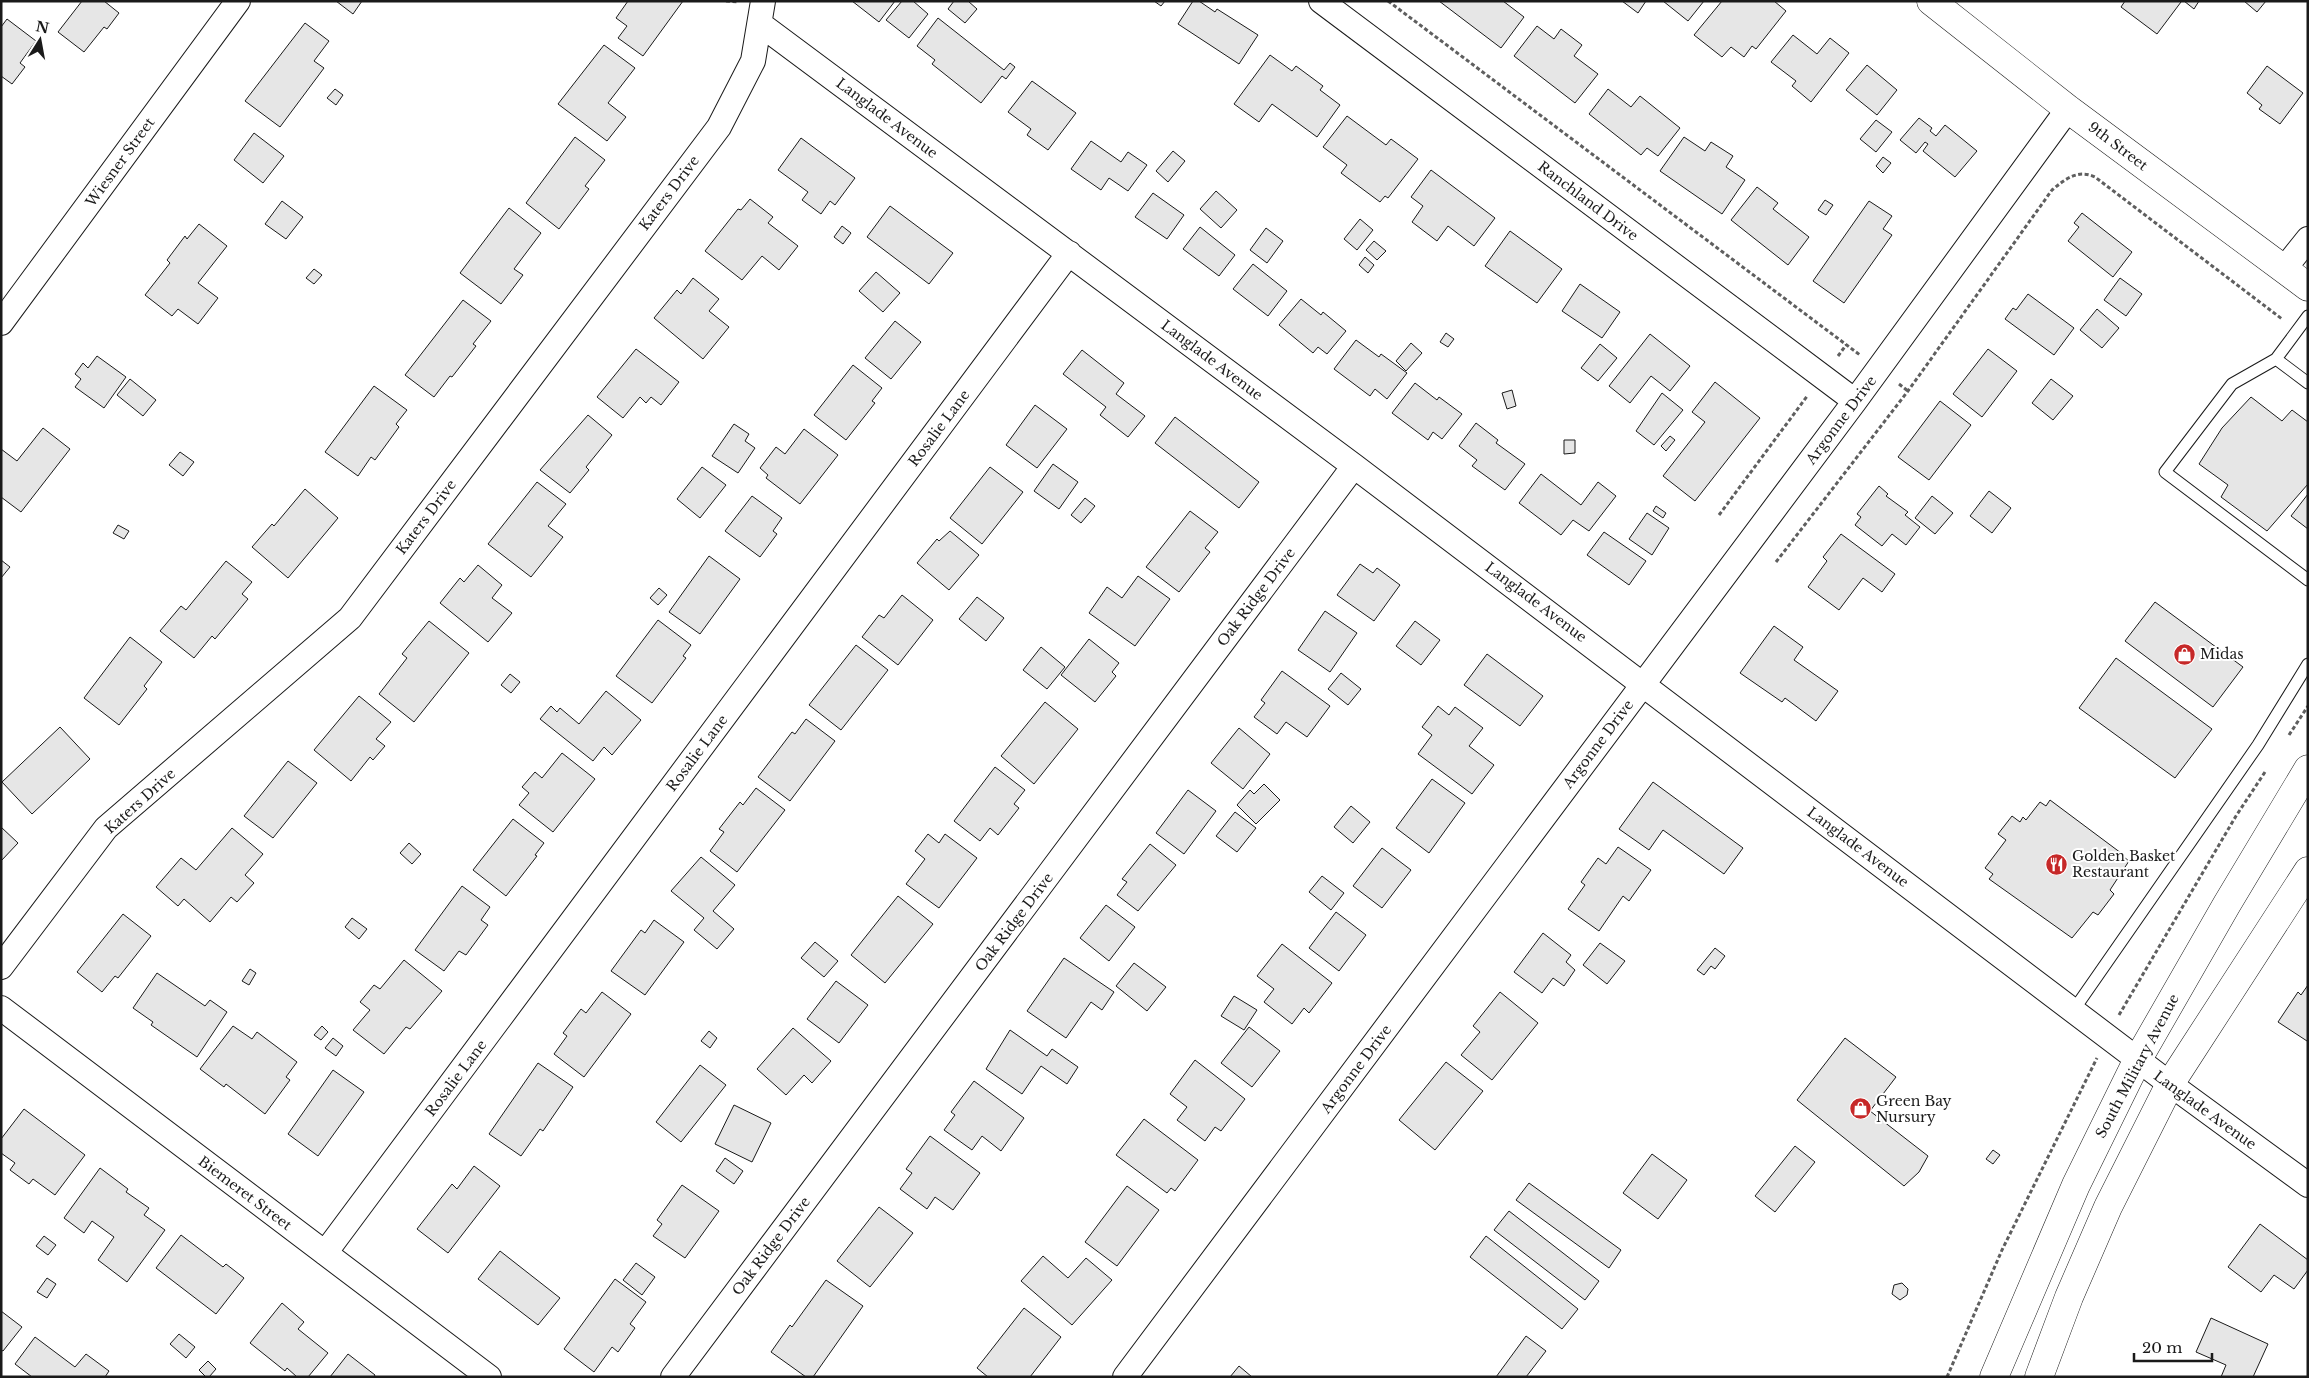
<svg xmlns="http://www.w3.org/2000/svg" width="2309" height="1378" viewBox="0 0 2309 1378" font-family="'Libre Baskerville',serif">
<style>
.building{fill:#e6e6e6;stroke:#1a1a1a}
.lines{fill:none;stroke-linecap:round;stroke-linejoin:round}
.service-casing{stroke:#1a1a1a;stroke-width:13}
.minor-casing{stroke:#1a1a1a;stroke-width:26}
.tertiary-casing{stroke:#1a1a1a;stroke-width:29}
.secondary-casing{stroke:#1a1a1a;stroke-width:29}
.path{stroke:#5f5f5f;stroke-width:3;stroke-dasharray:4 2.5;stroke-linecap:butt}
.service{stroke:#fff;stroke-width:11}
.minor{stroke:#fff;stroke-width:24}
.tertiary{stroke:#fff;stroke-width:28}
.secondary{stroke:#fff;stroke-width:28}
.labels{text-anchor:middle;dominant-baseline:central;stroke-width:4;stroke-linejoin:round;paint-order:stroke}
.street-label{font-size:14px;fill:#1a1a1a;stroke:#fff}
.poi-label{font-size:14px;fill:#1a1a1a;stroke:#fff;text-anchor:start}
</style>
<rect width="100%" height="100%" fill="#fff"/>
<!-- building -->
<path class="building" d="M82 1H104L119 13 107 29 104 27 84 52 58 32Z
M336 1H362L353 14Z
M628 1H683L643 56 618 38 627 26 616 18Z
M852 1H895L879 22Z
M902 1H913L928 14 909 38 886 20Z
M954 1H968L977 9 965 23 948 9Z
M1154 1H1165L1161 6Z
M1193 1H1199L1215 12 1217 9 1258 35 1239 64 1178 24Z
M1439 1H1503L1524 17 1501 48Z
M1622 1H1646L1638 13Z
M1663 1H1704L1688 21Z
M1722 1H1774L1786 11 1756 49 1752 46 1744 57 1731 47 1722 57 1694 35Z
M2125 1H2180L2181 2 2157 34 2121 7Z
M2184 1H2199L2194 9Z
M2244 1H2266L2257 12Z
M938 18 1004 70 1010 63 1015 67 1006 79 1002 76 981 103 932 64 935 60 917 46Z
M7 19 36 41 20 63 25 67 12 84 1 76V27Z
M305 23 329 41 314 61 324 68 280 127 245 101Z
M1537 26 1554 39 1561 29 1582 45 1574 56 1598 74 1575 103 1514 56Z
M1793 35 1817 54 1830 38 1849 53 1811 102 1792 86 1796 81 1771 62Z
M604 45 635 68 608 103 626 117 607 141 558 104Z
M1270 55 1292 71 1296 66 1323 86 1320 90 1340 105 1317 137 1272 104 1259 122 1234 104Z
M1867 65 1897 90 1877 115 1846 90Z
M2267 66 2303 93 2280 124 2259 109 2262 105 2247 93Z
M1032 81 1076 113 1048 150 1027 135 1031 129 1008 112Z
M335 89 343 95 336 105 327 98Z
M1608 89 1631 107 1640 96 1680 128 1658 156 1647 148 1641 155 1589 114Z
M1347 116 1386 145 1391 139 1418 159 1388 198 1385 196 1380 202 1341 173 1347 165 1323 147Z
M1919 118 1932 128 1930 131 1936 136 1945 125 1977 151 1955 177 1923 151 1928 144 1925 142 1916 153 1900 140Z
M1876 120 1892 132 1876 152 1860 139Z
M254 133 284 156 263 183 234 160Z
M575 137 605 160 585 186 589 189 559 229 526 203Z
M1684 137 1705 151 1711 142 1733 156 1726 167 1745 180 1722 214 1660 171Z
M801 138 855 178 835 205 830 201 821 214 802 200 808 192 778 170Z
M1091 141 1121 162 1128 152 1147 165 1128 191 1109 178 1101 190 1071 169Z
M1173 151 1185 161 1168 182 1156 171Z
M1883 157 1891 163 1883 173 1876 166Z
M1431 170 1495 218 1474 246 1448 226 1437 241 1412 222 1423 206 1411 197Z
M1757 187 1778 203 1773 209 1809 237 1788 265 1731 220Z
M1216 191 1237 210 1221 228 1200 209Z
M1153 193 1184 215 1167 239 1135 217Z
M750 199 773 217 768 223 798 246 779 270 762 256 742 280 705 251 738 209 741 210Z
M1825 200 1833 205 1826 215 1818 210Z
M282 201 303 217 286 239 265 224Z
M1869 201 1892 216 1883 229 1892 235 1844 303 1813 281Z
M890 206 953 253 929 284 867 237Z
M509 208 541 233 514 269 523 275 501 304 460 273Z
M2082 213 2132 252 2113 277 2068 241 2079 227 2074 223Z
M1360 219 1373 230 1357 250 1344 239Z
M199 224 227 246 198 283 218 298 198 324 178 309 172 316 145 295 170 263 167 260 185 236 187 239Z
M842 226 851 233 843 244 834 237Z
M1200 227 1235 255 1219 276 1183 249Z
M1266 228 1283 241 1267 263 1250 250Z
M1510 231 1562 269 1537 303 1485 266Z
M1374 241 1386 251 1377 260 1366 250Z
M1365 257 1374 265 1368 273 1359 265Z
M1253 264 1287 291 1268 316 1233 289Z
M314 269 322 275 314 284 306 278Z
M876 272 900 293 883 312 859 291Z
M693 278 719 299 709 311 729 327 703 359 654 318 677 290 681 294Z
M2120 278 2142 294 2126 316 2104 300Z
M1580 284 1620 312 1602 338 1562 311Z
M2028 294 2074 328 2054 355 2005 319 2013 308 2016 310Z
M1301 299 1321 315 1323 312 1346 331 1327 354 1318 347 1313 353 1279 325Z
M463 300 491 321 473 344 476 346 452 377 450 376 434 397 405 375Z
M2097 309 2119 328 2102 348 2080 330Z
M895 321 921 342 891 379 865 358Z
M1446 333 1454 339 1448 347 1440 342Z
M1650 334 1690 366 1670 391 1651 376 1630 403 1609 386Z
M1356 340 1379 357 1381 354 1407 373 1387 399 1375 389 1370 396 1334 369Z
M1411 343 1422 353 1406 371 1396 361Z
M1600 344 1617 358 1598 381 1581 368Z
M636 349 679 382 661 405 651 397 646 403 640 397 623 418 597 397Z
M1988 349 2017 371 1982 417 1953 394Z
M1082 350 1124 383 1116 394 1145 416 1128 437 1100 415 1106 407 1063 374Z
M97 356 126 377 104 408 75 387 81 379 75 374 83 363 88 368Z
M853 365 882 388 872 401 875 403 846 440 814 415Z
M130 379 156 400 143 416 117 395Z
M2051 379 2073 396 2053 420 2032 403Z
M1715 382 1760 418 1695 501 1663 476 1705 422 1692 412Z
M1415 383 1437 400 1439 397 1462 414 1442 439 1433 432 1428 440 1392 413Z
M374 386 407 410 396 424 399 427 375 460 371 457 358 476 325 452Z
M1512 390 1516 406 1507 409 1502 393Z
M1662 393 1683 410 1654 445 1636 431Z
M2251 397 2282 421 2292 410 2308 422V484L2267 531 2221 497 2228 485 2199 464 2222 428Z
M1940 401 1971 425 1929 480 1898 457Z
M1035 405 1067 429 1037 468 1006 445Z
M588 415 612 435 586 467 589 470 570 493 540 470Z
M1175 417 1259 482 1239 508 1155 443Z
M1476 423 1498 440 1496 443 1525 464 1505 490 1472 466 1477 460 1459 446Z
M734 424 749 434 745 441 755 448 738 473 712 456Z
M43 428 70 449 21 512 1 497V449L17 461Z
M804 429 838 455 800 504 766 478 768 475 760 468 776 447 785 454Z
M1670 436 1675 440 1666 451 1661 446Z
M1564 440H1575V453L1564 454Z
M180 452 194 462 183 476 169 465Z
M1053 464 1078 482 1059 509 1034 491Z
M702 467 726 485 700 518 677 499Z
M990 467 1023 492 982 544 950 518Z
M1541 474 1581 505 1598 482 1616 496 1589 531 1573 520 1561 535 1519 503Z
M537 482 566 504 548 526 563 537 531 577 488 544Z
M1879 486 1888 494 1886 496 1908 512 1905 515 1920 527 1906 545 1892 534 1882 546 1855 525 1861 517 1857 514Z
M305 489 338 518 288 578 252 547 272 524 274 526Z
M1989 491 2011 508 1992 533 1970 516Z
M2308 494V529L2291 516Z
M752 496 782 518 773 531 777 534 760 557 725 531Z
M1932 496 1953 513 1935 534 1915 518Z
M1085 498 1095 506 1081 523 1071 515Z
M1656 506 1666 513 1663 518 1653 511Z
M1190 511 1218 532 1205 548 1210 552 1179 592 1146 567Z
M1647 513 1669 528 1652 555 1629 539Z
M118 525 129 531 124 539 113 533Z
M950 531 979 555 949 590 917 563 937 539 939 541Z
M1604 532 1646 561 1629 585 1587 555Z
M1841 534 1895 574 1882 592 1863 578 1839 610 1808 587 1827 561 1823 557Z
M709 556 740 579 700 634 669 612Z
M1 560 10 567 1 578Z
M226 561 252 582 242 594 248 599 215 639 212 636 194 658 160 631 181 606 186 610Z
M1360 564 1373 573 1377 568 1400 585 1374 621 1337 595Z
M478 565 502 585 492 598 512 613 488 642 440 603 460 578 464 582Z
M1138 576 1170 599 1135 646 1089 613 1107 587 1122 598Z
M659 588 667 595 658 605 650 598Z
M902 595 933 620 898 665 862 637 879 615 884 618Z
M977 597 1004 618 986 641 959 619Z
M2155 602 2243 667 2213 707 2125 641Z
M1325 611 1357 633 1330 672 1298 650Z
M658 620 691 645 683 656 686 658 652 703 616 676Z
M429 621 469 653 414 722 379 694 407 658 402 654Z
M1415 621 1440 640 1421 665 1396 646Z
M1774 626 1803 647 1794 660 1838 691 1816 721 1785 698 1782 702 1740 673Z
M130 637 162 662 144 686 147 689 119 725 84 698Z
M1089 639 1119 663 1112 672 1116 676 1095 702 1061 675Z
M856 645 888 670 841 730 809 705Z
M1041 647 1065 667 1047 689 1023 670Z
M1487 654 1543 696 1520 726 1464 685Z
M2116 658 2212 729 2175 778 2079 708Z
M1282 671 1330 706 1307 737 1286 722 1277 734 1254 717 1265 703 1261 700Z
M1341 673 1361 689 1348 705 1328 689Z
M510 674 520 682 511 693 501 685Z
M606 691 641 720 612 755 604 747 593 761 540 719 551 706 557 712 560 708 579 724Z
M359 696 391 722 376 739 385 746 373 760 370 757 351 781 314 750Z
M1045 702 1078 729 1034 784 1001 756Z
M1438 706 1449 715 1455 707 1483 728 1469 746 1494 765 1472 794 1418 754 1432 735 1422 727Z
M806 719 835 741 790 801 758 777 792 732 795 734Z
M60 727 90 759 32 814 2 782Z
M1239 728 1270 754 1243 789 1211 763Z
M562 753 595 779 553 832 519 805 529 793 522 787 535 772 542 778Z
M288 761 317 783 273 838 244 816Z
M995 767 1025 790 1014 804 1019 808 998 835 990 828 980 841 954 821Z
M1432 779 1465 803 1429 853 1396 828Z
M1653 782 1743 848 1724 874 1663 830 1649 850 1619 829Z
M1264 784 1280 800 1256 824 1237 805 1250 790 1254 794Z
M756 788 785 810 737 872 710 851 724 832 719 829 740 802 743 805Z
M1188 790 1216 811 1184 854 1156 833Z
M2050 800 2121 853 2120 854 2129 861 2110 890 2114 894 2098 915 2093 912 2072 938 1989 879 1993 874 1985 868 2006 840 1998 834 2012 816 2020 822 2023 817 2026 820 2040 802 2046 806Z
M1351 806 1370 822 1353 843 1334 827Z
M1235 812 1256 828 1237 852 1216 836Z
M513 819 544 843 535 855 537 856 506 896 473 870Z
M1 827 18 843 1 861Z
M232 828 263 854 245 875 254 883 237 902 231 897 210 922 184 899 178 906 156 887 181 858 196 870Z
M928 834 939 843 945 834 977 858 939 908 906 884 925 859 915 851Z
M409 843 421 854 412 864 400 853Z
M1150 844 1176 865 1138 911 1117 895 1127 882 1122 879Z
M1618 847 1651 870 1629 901 1623 896 1599 931 1568 909 1585 885 1581 882 1598 858 1606 864Z
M1382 848 1411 870 1382 908 1353 886Z
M701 857 735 885 713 911 734 929 717 949 694 930 704 918 671 891Z
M1322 876 1344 893 1331 910 1309 892Z
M462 886 490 907 481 920 488 925 466 955 459 951 444 971 415 950Z
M898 896 933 924 885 983 851 955Z
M1106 905 1135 927 1109 961 1080 938Z
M1336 912 1366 935 1339 971 1309 948Z
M123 914 151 936 118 978 115 976 102 992 77 972Z
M352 918 367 929 359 939 345 927Z
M654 920 684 942 645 995 611 971 641 930 645 933Z
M1543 933 1571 955 1566 962 1575 970 1564 986 1553 978 1542 993 1514 972Z
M815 942 838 961 824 977 801 958Z
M1600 943 1625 961 1607 984 1583 965Z
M1282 944 1332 983 1309 1013 1304 1008 1292 1024 1264 1002 1274 989 1257 976Z
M1715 948 1725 956 1715 969 1711 966 1704 975 1697 970Z
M1064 958 1114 992 1102 1010 1091 1002 1066 1038 1027 1011Z
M404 960 442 991 410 1029 406 1027 384 1054 353 1030 370 1010 360 1002 374 985 380 989Z
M1134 963 1166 987 1147 1011 1116 986Z
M250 969 256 973 249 985 242 981Z
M157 973 205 1006 210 1000 227 1012 197 1057 151 1025 153 1022 133 1008Z
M836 981 868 1005 839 1043 807 1019Z
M2308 985V1040L2307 1041 2278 1022 2298 992 2301 995Z
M602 992 631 1014 584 1077 554 1054 567 1036 563 1033 581 1009 586 1013Z
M1500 992 1538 1023 1492 1080 1461 1055 1480 1032 1473 1026Z
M1234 996 1257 1010 1244 1030 1221 1016Z
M233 1026 252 1039 257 1032 297 1062 286 1077 290 1080 265 1114 226 1084 224 1087 200 1069Z
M322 1026 328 1032 321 1040 314 1035Z
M1249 1027 1280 1051 1252 1087 1221 1063Z
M793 1028 831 1061 812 1083 804 1075 786 1095 757 1069Z
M1010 1030 1047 1056 1052 1049 1078 1067 1067 1084 1041 1066 1022 1094 986 1069Z
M709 1031 717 1038 710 1048 701 1041Z
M333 1038 343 1046 336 1056 325 1048Z
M1845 1038 1896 1077 1870 1111 1928 1156 1919 1172 1904 1186 1797 1100Z
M1195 1060 1245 1099 1221 1131 1215 1127 1205 1141 1177 1120 1187 1107 1170 1094Z
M1446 1062 1483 1091 1435 1150 1399 1120Z
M538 1063 573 1087 543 1131 540 1129 521 1156 489 1134Z
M700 1065 726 1085 681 1142 656 1122Z
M333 1070 364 1092 318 1156 288 1134Z
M974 1081 1024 1118 1001 1151 982 1136 972 1150 944 1130 955 1115 951 1112Z
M734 1105 771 1123 752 1162 715 1144Z
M24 1109 85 1155 55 1195 33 1179 29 1184 10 1170 15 1163 1 1153V1139Z
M1144 1119 1198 1160 1175 1191 1171 1188 1167 1193 1116 1155Z
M930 1136 980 1173 953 1210 935 1197 927 1209 900 1189 912 1173 906 1169Z
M1795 1146 1815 1162 1775 1212 1755 1196Z
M1993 1150 2000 1155 1993 1164 1986 1159Z
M1652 1154 1687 1180 1658 1219 1623 1193Z
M725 1158 743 1171 734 1184 716 1171Z
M474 1166 500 1186 448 1253 417 1229 452 1184 457 1189Z
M100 1168 128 1189 126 1192 149 1208 144 1215 165 1230 127 1282 98 1260 114 1237 92 1221 84 1233 64 1218Z
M1529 1183 1621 1250 1609 1268 1516 1200Z
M682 1185 719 1211 685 1258 653 1236 662 1224 657 1220Z
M1127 1186 1159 1210 1117 1266 1085 1242Z
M879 1207 913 1233 870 1287 837 1261Z
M1509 1211 1599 1281 1585 1300 1494 1230Z
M2260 1224 2308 1260V1270L2294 1289 2274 1275 2261 1292 2228 1267Z
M181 1235 223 1267 226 1264 244 1278 216 1314 156 1268Z
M44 1236 56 1245 48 1255 36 1246Z
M1486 1236 1578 1309 1562 1329 1470 1257Z
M500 1251 560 1298 538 1325 478 1279Z
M1043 1256 1068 1278 1086 1258 1112 1280 1072 1325 1021 1281Z
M636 1263 655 1277 642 1295 623 1280Z
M47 1278 56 1284 47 1298 37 1292Z
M615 1279 646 1302 630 1324 635 1328 618 1352 612 1347 594 1372 564 1349Z
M826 1280 863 1306 813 1377H806L771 1352 790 1325 792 1327Z
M1902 1283 1908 1289 1907 1295 1900 1300 1892 1294 1894 1285Z
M282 1303 304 1322 298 1329 328 1353 308 1377H297L287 1368 285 1371 250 1343Z
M1024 1308 1061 1337 1030 1377H988L977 1368Z
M1 1311 22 1327 3 1351 1 1350Z
M2211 1318 2268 1344 2253 1377H2221L2226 1365 2196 1352Z
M179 1334 195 1347 186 1358 170 1344Z
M1526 1336 1546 1351 1526 1377H1496Z
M35 1337 75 1367 86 1354 109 1371 105 1377H32L15 1364Z
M348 1354 375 1375 374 1377H330Z
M208 1361 216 1369 209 1377H206L199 1370Z
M1239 1366 1252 1377H1230Z"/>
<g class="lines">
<defs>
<path id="service" d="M2308 316 2276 359 2308 383
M2276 359 2232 384 2165 472 2308 580
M2073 1011 2258 745 2308 664"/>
<path id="minor" d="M1321 1 1855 401
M760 24 1354 466 2170 1084 2308 1185
M2284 269 2308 239
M1 323 238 1
M1 967 106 828 350 618 719 127 753 61 763 1
M1 1008 489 1377
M325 1253 1069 253
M673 1377 1354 466
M1125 1377 1855 401 2068 109"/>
<path id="tertiary" d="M1931 1 2068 109 2308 287"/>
<path id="secondary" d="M1994 1377 2076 1185 2138 1059 2227 904 2308 769
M2039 1377 2069 1297 2108 1207 2170 1084 2308 871"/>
</defs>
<!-- service casing -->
<use href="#service" class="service-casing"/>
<!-- minor casing -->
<use href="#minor" class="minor-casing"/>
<!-- tertiary casing -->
<use href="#tertiary" class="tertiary-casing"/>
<!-- secondary casing -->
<use href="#secondary" class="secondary-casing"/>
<!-- path -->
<path class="path" d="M726 1 738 2
M1388 1 1860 355
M1838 356 1846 345
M1899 384 1908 391
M1719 515 1808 395
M1776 562 1908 391 2052 190C2065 179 2078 169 2095 177L2282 319
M2289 735 2308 706
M2119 1015 2236 816 2265 772
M1947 1377 2002 1250 2097 1058"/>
<!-- service -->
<use href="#service" class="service"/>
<!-- minor -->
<use href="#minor" class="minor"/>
<!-- tertiary -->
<use href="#tertiary" class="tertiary"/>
<!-- secondary -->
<use href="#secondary" class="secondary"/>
</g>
<!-- icons -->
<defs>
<symbol id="shop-disc" viewBox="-11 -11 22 22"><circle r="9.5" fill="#c62828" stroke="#fff"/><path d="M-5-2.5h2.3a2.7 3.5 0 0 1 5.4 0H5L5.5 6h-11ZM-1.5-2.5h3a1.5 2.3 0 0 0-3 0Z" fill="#fff"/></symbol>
<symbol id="restaurant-disc" viewBox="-11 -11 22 22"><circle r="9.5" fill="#c62828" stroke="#fff"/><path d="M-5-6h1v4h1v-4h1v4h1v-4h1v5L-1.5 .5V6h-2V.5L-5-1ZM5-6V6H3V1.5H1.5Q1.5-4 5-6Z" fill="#fff"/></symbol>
</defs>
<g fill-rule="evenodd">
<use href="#shop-disc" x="2172" y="642" width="25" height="25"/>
<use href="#restaurant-disc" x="2044" y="852" width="25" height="25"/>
<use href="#shop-disc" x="1848" y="1096" width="25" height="25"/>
</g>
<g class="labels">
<!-- street labels -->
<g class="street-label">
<text transform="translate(887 118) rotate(37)">Langlade Avenue</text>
<text transform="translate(2118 146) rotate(37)">9th Street</text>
<text transform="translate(120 162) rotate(-54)">Wiesner Street</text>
<text transform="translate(669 193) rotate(-53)">Katers Drive</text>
<text transform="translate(1588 201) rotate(37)">Ranchland Drive</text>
<text transform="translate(1212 360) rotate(37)">Langlade Avenue</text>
<text transform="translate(1841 420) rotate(-53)">Argonne Drive</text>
<text transform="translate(939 428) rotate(-53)">Rosalie Lane</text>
<text transform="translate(426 517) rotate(-53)">Katers Drive</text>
<text transform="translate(1256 597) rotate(-53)">Oak Ridge Drive</text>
<text transform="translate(1536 602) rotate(37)">Langlade Avenue</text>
<text transform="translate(1598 744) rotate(-53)">Argonne Drive</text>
<text transform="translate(697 753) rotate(-53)">Rosalie Lane</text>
<text transform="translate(140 801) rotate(-42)">Katers Drive</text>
<text transform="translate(1858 847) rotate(37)">Langlade Avenue</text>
<text transform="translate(1014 922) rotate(-53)">Oak Ridge Drive</text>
<text transform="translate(2137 1066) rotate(-62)">South Military Avenue</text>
<text transform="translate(1356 1069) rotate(-53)">Argonne Drive</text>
<text transform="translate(456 1078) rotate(-53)">Rosalie Lane</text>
<text transform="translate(2205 1110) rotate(36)">Langlade Avenue</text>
<text transform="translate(245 1193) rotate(37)">Biemeret Street</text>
<text transform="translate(771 1246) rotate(-53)">Oak Ridge Drive</text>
</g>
<!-- poi labels -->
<g class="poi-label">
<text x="2200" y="654">Midas</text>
<text x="2072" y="856">Golden Basket<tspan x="2072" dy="16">Restaurant</tspan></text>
<text x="1876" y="1101">Green Bay<tspan x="1876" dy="16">Nursury</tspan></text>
</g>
</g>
<!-- border -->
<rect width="2309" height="1378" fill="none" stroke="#1a1a1a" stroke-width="5"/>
<!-- north arrow -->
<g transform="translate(40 40) rotate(11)" stroke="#ffffff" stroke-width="4" paint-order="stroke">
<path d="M0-4L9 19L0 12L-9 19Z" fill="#1a1a1a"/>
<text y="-8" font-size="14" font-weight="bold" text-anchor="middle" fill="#1a1a1a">N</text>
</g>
<!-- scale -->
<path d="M2134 1353v8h78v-8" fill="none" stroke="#1a1a1a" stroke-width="2.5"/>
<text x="2142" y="1353" font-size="15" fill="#1a1a1a" stroke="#ffffff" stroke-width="4" paint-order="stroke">20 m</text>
</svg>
